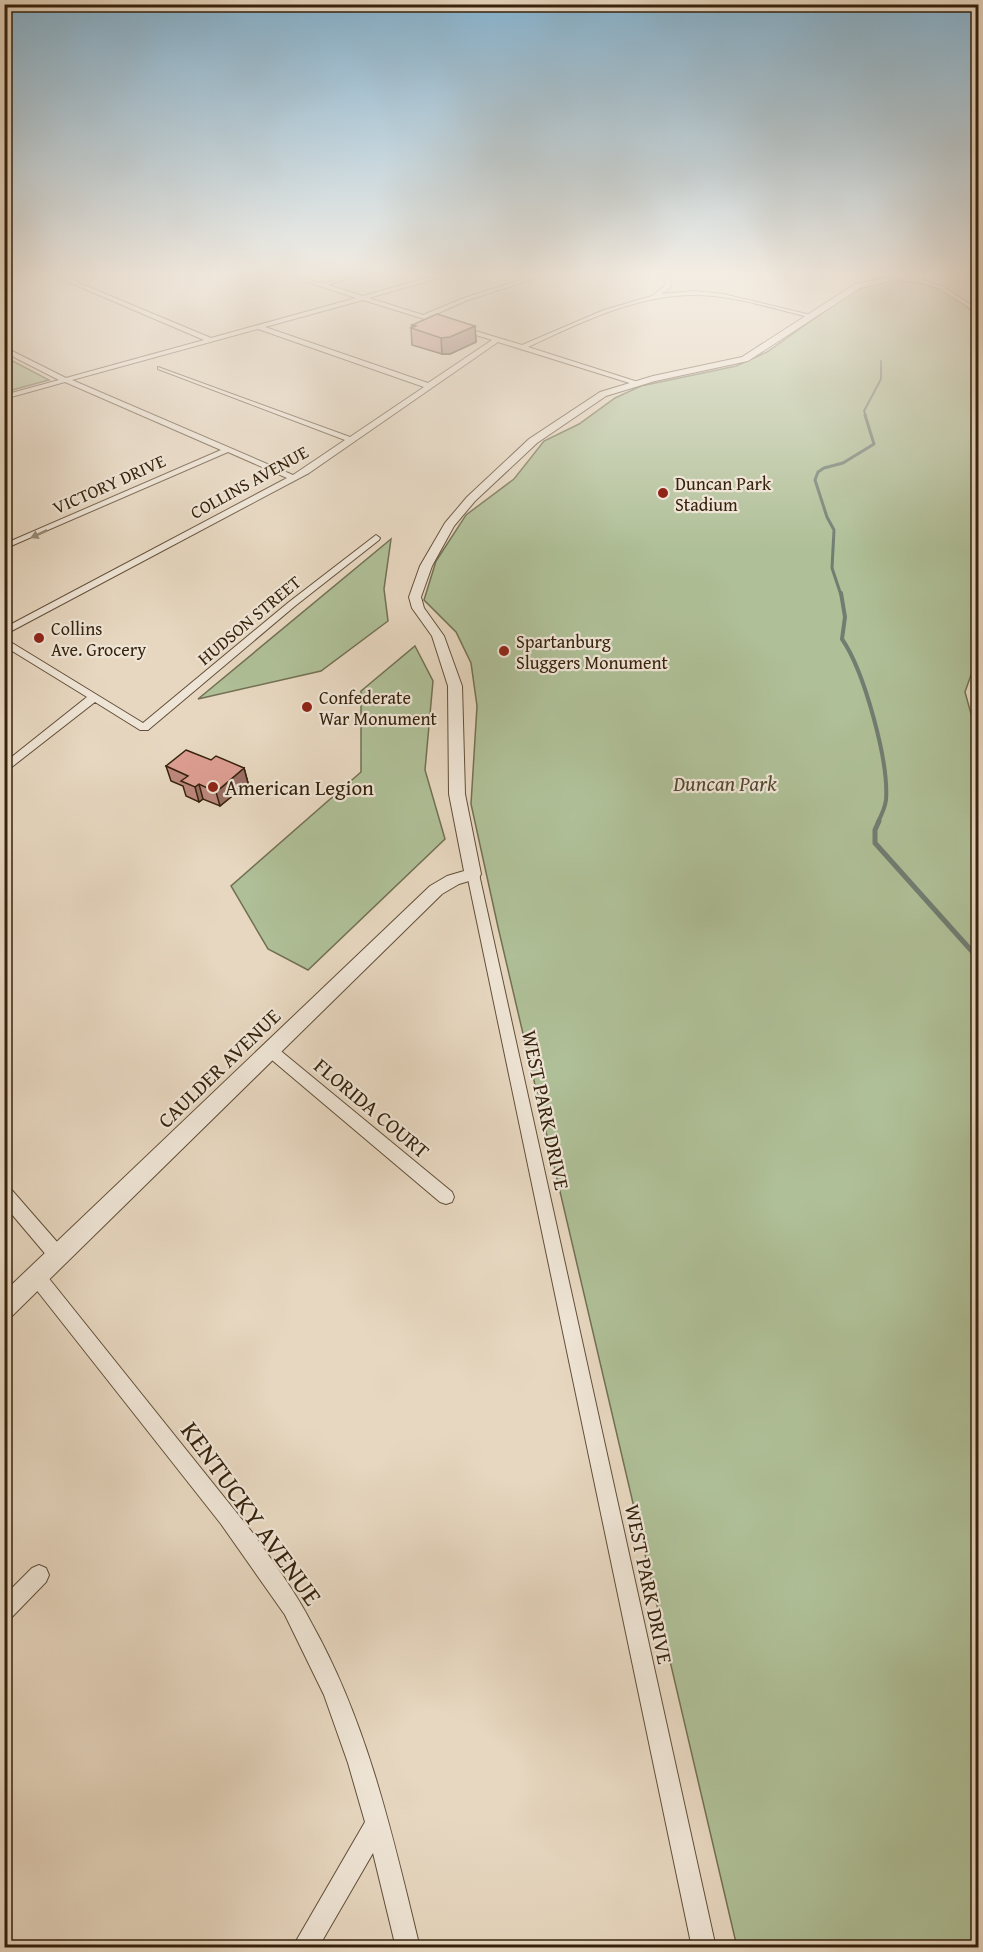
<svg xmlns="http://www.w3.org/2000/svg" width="983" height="1952" viewBox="0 0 983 1952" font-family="'Gentium Book Plus',serif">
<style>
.green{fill:#afbf97;stroke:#727052;stroke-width:1.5}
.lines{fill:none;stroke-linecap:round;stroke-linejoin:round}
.stream-far3{stroke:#707d71;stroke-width:2}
.stream-far2{stroke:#707d71;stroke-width:3}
.stream-far1{stroke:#707d71;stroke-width:4}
.stream{stroke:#707d71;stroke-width:5}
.minor-casing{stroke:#624f39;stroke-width:2}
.tertiary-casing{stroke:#624f39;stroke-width:2}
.minor{fill:#efe5d6;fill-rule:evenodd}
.tertiary{fill:#efe5d6;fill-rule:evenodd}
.wall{fill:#be887e;stroke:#36220c;stroke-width:1.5}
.shaded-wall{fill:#9b6f66;stroke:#36220c;stroke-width:1.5}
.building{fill:#dd9e92;stroke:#36220c;stroke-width:1.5}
.oneway{fill:#928471}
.poi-dot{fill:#8f2418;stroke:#efe5d6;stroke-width:2}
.labels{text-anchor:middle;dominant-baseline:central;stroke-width:4.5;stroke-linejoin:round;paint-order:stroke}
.far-street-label{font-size:18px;fill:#36220c;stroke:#efe5d6}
.far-poi-label{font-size:18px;fill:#36220c;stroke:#efe5d6;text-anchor:start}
.park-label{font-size:21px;font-style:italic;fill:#54492f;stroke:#efe5d6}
.poi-label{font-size:21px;fill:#36220c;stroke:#efe5d6;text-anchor:start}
.street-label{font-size:21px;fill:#36220c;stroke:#efe5d6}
.near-street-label{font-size:26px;fill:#36220c;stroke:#efe5d6}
</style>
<rect width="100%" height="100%" fill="#e7d7c0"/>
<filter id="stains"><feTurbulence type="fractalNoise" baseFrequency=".00333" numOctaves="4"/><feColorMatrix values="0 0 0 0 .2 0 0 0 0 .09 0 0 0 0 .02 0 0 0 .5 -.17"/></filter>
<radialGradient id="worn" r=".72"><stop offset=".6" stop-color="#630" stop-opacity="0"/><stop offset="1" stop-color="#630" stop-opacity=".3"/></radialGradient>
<!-- green -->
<path class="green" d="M886 281C917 280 942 286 966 306 971 311 976 314 978 320V655L965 692 978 739V1947H737L498 927 471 804 477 706 471 663 456 632 424 600 436 561 466 515 514 479 544 441 579 424 615 398 641 386 736 366 767 352 849 294 861 288Z
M5 357 49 380 5 392Z
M391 539 384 589 388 621 321 671 198 699Z
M415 646 433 681 425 770 445 839 308 970 268 949 231 886 361 772V691Z"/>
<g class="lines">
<!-- stream-far3 -->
<path class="stream-far3" d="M866 416 864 411 881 379V361"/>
<!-- stream-far2 -->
<path class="stream-far2" d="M841 595 832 568 834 530 827 517 815 480 818 472 824 468 843 463 874 444 865 415"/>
<!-- stream-far1 -->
<path class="stream-far1" d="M841 593 845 617 842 639C864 671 889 761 886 800 885 808 881 816 878 822"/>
<!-- stream -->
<path class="stream" d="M879 821 875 830V843L978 958"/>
<defs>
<path id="minor" d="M4 275H16L4 279Z
M52 275H60L211 338 356 298 287 275C299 275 309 281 321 283 332 284 346 275 359 275L328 285 363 296 438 275H448L369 298 423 315 464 298 536 275H546L468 300 429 317 522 345 604 310 652 296 665 286V281L659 275H665L671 281 670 288 661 294 694 291 723 294 815 316 812 318C774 309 734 295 694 295 635 295 580 323 528 347L638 382 636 385 498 342 309 473 4 635V628L287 478 228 452 4 549V544L221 450 65 382 4 399V395L59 380 4 352V347L66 378 204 340ZM363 300 492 340 428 383 265 327ZM258 329 424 387 350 437 158 367V369L345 440 293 475 72 380Z
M910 276 942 286 978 309V313L938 288 910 278Z
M376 535 380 538 379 540 295 606 148 730H140L95 702 4 773V763L87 697 4 646V638L143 723 289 602Z
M978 689V713L973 710V692Z
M473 870 479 874 716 1948H692L467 874Z
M271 1045 276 1047 452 1192 454 1197 452 1202 446 1204 440 1202 266 1055 264 1051 266 1047Z
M4 1186 10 1188 65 1251 67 1257 65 1263 59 1265 53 1263 4 1205Z
M37 1269 43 1271 252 1532C273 1562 295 1591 312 1624 368 1724 393 1837 420 1948H396L373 1853 318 1948H292L365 1822 348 1763 324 1695 285 1615 221 1524 31 1283 29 1277 31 1271Z
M39 1565 46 1568 49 1575 46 1582 11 1618 4 1621V1596L32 1568Z"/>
<path id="tertiary" d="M900 275H917L860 288 748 361 655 381 606 396 537 443 475 501 454 526 432 566 421 597 424 608 444 636 462 686 465 794 481 874 479 878 459 884 442 894 12 1316 4 1319V1292L430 886 447 876 464 871 449 794 448 686 432 636 412 608 409 597 420 566 445 523 467 497 529 439 600 392 653 376 742 357 855 284Z"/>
</defs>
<!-- minor casing -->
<use href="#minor" class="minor-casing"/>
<!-- tertiary casing -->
<use href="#tertiary" class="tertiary-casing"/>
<!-- minor -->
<use href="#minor" class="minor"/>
<!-- tertiary -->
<use href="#tertiary" class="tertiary"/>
</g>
<!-- wall -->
<path class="wall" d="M412 325 475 326 476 342 450 354H442L412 345 411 328H412Z
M166 766 244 768 248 783 220 806 203 799 199 802 186 796 183 786 171 781Z"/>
<!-- shaded-wall -->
<path class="shaded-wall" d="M475 326 476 342 450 354H442L441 338Z
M244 768 248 783 220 806 216 792Z
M199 784 203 799 199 802 195 787Z"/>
<!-- building -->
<path class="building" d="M437 314 475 326 450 337 441 338 411 328 416 326 412 325Z
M186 750 211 760 216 756 244 768 216 792 199 784 195 787 181 781 188 776 166 766Z"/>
<!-- one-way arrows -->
<defs><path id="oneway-solid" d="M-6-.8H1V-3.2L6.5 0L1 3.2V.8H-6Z" transform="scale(1.5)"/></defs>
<use class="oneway" href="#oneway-solid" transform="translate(39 534) rotate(155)"/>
<!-- sky -->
<linearGradient id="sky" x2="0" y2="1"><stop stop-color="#87b6d4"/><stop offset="0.5" stop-color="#f4ede3"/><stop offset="1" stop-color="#f4ede3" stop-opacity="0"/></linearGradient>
<rect width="983" height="549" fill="url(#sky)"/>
<!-- markers -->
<g class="poi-dot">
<circle cx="663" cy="493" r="6"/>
<circle cx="39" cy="638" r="6"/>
<circle cx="504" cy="651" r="6"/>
<circle cx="307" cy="707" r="6"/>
<circle cx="213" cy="787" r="6"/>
</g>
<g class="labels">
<!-- far-street labels -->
<g class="far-street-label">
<text transform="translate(249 482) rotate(-29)">COLLINS AVENUE</text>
<text transform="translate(109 484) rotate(-24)">VICTORY DRIVE</text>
<text transform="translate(249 620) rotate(-40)">HUDSON STREET</text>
</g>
<!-- far-poi labels -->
<g class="far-poi-label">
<text x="675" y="483">Duncan Park<tspan x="675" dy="21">Stadium</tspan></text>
<text x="51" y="628">Collins<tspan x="51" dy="21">Ave. Grocery</tspan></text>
<text x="516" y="641">Spartanburg<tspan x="516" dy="21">Sluggers Monument</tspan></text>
<text x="319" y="697">Confederate<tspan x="319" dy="21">War Monument</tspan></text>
</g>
<!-- park labels -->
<g class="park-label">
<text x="725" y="783">Duncan Park</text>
</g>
<!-- poi labels -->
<g class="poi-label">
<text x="225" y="787">American Legion</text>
</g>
<!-- street labels -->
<g class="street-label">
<text transform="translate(219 1068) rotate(-44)">CAULDER AVENUE</text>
<text transform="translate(372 1108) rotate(40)">FLORIDA COURT</text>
<text transform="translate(546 1110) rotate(78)">WEST PARK DRIVE</text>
<text transform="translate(649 1584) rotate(78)">WEST PARK DRIVE</text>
</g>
<!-- near-street labels -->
<g class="near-street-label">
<text transform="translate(252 1513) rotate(54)">KENTUCKY AVENUE</text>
</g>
</g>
<!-- margin -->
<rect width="983" height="1952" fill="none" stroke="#e7d7c0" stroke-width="24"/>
<rect x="6" y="6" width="971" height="1940" fill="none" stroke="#36220c" stroke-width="3"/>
<rect x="12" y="12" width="959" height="1928" fill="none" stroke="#36220c" stroke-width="1.5"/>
<rect width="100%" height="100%" filter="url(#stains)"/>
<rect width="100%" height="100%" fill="url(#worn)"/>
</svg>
